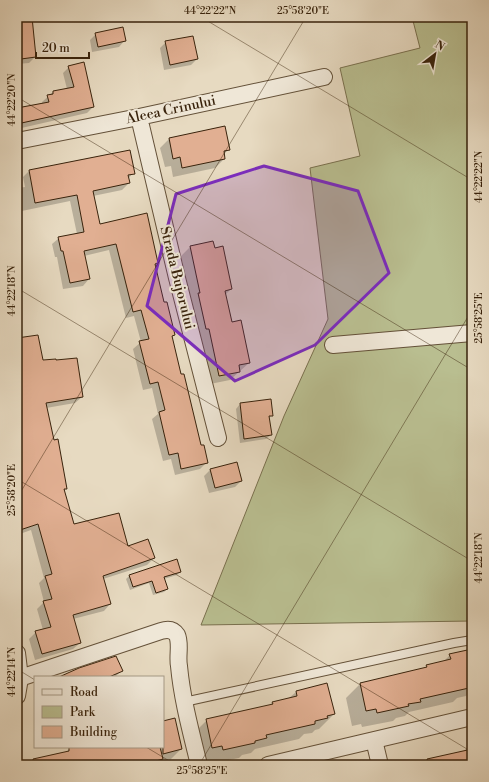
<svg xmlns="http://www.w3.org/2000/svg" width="489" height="782" viewBox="0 0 489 782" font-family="'Libre Bodoni',serif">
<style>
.green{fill:#b9be90;stroke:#79704e}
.shadow{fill:#0003}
.building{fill:#e1af92;stroke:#39230c}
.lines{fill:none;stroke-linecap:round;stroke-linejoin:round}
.lane-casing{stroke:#645139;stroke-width:10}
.street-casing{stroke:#645139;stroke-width:18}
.lane{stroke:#efe7d7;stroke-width:8}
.street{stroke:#efe7d7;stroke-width:16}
.marked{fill:#7b2cbf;fill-opacity:0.2;stroke:#7b2cbf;stroke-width:3;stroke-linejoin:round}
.ticks{fill:none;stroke:#39230c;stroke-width:1;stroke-opacity:0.45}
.labels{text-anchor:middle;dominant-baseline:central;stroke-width:4;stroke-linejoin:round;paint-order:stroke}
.street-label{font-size:14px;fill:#39230c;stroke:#efe7d7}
.neatline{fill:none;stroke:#39230c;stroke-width:1.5}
.ticks-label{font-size:10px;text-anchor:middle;fill:#39230c}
</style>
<rect width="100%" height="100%" fill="#e7dac1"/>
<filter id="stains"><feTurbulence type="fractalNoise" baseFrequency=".005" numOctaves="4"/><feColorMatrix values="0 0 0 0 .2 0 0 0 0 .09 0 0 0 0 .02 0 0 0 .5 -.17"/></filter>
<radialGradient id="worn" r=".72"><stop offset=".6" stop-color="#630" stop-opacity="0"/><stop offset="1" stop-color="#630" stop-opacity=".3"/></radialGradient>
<!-- green -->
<path class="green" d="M412 17H472V621L201 625 284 416 328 319 310 168 360 156 340 68 420 48Z"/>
<!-- shadow -->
<path class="shadow" d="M17 17H32L35 57 29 63 17 64Z
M96 34 125 40 119 47 92 52 90 40Z
M166 42 197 59 191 65 164 70 160 48Z
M69 67 93 107 87 113 17 129V109L42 104V102L53 92 67 89 63 73Z
M169 139 229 149 223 155 224 159 215 168 173 177 171 166 165 167 160 148Z
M29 171 133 173 128 179 129 183 122 190 93 196 99 225 157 263 154 266 163 303 174 335 171 338 200 447 207 462 200 469 175 475 171 459 163 461 152 419 158 414 152 388 143 390 133 349 141 342 134 316 126 318 109 250 84 256 89 279 83 286 63 289 57 257H55L52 244 59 238 77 234 70 201 17 212V188L25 187 23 177Z
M190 247 231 289 225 295 231 323 249 363 230 380 210 384 181 256Z
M17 281 19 294 17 296Z
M17 339 82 397 75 403 46 408 66 488 64 491 74 526 154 558 147 565 103 579 110 604 104 611 73 619 80 643 73 649 35 660 29 639 36 632 43 630 37 609 44 602 39 583 44 578 31 530 17 535Z
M270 400 272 415 268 419 271 435 266 439 240 443 236 409 240 404Z
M210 470 241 481 235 487 209 493 204 476Z
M176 560 180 572 177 575 164 579 167 589 164 592 153 595 149 583 130 590 126 579 129 576Z
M472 650V692L469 693 466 696 457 698 453 702 409 712 405 716 396 718 393 721 362 727 361 724 352 726 346 698 360 684 423 669 427 666 443 662 450 655Z
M121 671 115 677H61Z
M327 684 334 714 319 729 315 730 312 733 304 734 299 739 255 749 251 753 242 755 239 758 208 764 207 760 198 762 192 735 207 720 269 706 273 702 289 698 296 692Z
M163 722 181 749 168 762 162 765H45L66 753 69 749 77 747H163Z
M472 748V765H417L420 762 463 752 466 749Z"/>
<!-- building -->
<path class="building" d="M17 17H32L36 57 21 59Z
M123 27 126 41 98 47 95 33Z
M193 36 198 59 170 65 165 41Z
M84 62 94 107 17 124V108L49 102 47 95 53 94V91L74 87 68 66Z
M225 126 230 150 224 151 225 159 182 168 180 157 173 159 169 138Z
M130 150 135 174 128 175 130 183 93 191 100 224 147 213 158 263 155 264 164 302H167L175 335 172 336 181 374H184L201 445H204L208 463 181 469 178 453 169 455 159 412 165 410 158 382 150 384 139 341 149 339 141 310 133 312 116 244 84 251 90 279 70 283 63 251H61L58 237 84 232 77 195 35 203 29 170Z
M213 241 215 248 223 246 232 289 225 291 232 322 241 320 250 363 239 365 240 372 219 376 209 329H206L198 293H200L190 246Z
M38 335 43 360 56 359V360L77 358 83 397 46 403 54 440 58 439 67 489H64L74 524 119 513 128 546 148 539 155 558 103 576 111 604 73 615 81 643 42 654 35 631 51 627 43 601 52 599 45 576 52 574 38 524 17 531V338Z
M271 399 273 416H269L272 435 244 439 240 403Z
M237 462 242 481 215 488 210 469Z
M177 559 181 572 164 577 168 589 156 593 152 581 133 587 129 575Z
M472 649V681L468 682 469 688 420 699 421 702 408 704 409 706 377 713 376 709 366 711 360 683 427 667 426 665 451 659 449 654Z
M116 656 123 671 109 677H59L79 668Z
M327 683 335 714 327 716 328 718 315 721V724L266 735 267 738 255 741V743L223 750 222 746 212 748 206 719 273 704 272 702 297 696 296 691Z
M175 718 182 749 163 754V721Z
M69 747H160L163 759 156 761 157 763 146 765H34L33 759 69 751Z
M472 749V765H428L427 759Z"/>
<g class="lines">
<defs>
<path id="lane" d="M184 702 454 643 472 640"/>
<path id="street" d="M139 117 177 278 218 438
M17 141 139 117 324 77
M333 345 472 333
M17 653 20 678 17 696
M20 678 161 631C167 629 173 629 177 635 181 644 177 656 179 666 182 699 191 732 199 765
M374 740 380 765
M268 765 472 717"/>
</defs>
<!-- lane casing -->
<use href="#lane" class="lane-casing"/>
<!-- street casing -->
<use href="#street" class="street-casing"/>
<!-- lane -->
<use href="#lane" class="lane"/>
<!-- street -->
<use href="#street" class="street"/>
</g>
<!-- marked area -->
<path class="marked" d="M264 166 358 191 389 273 315 345 235 381 147 306 176 194Z"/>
<!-- ticks -->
<path class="ticks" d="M201 17 472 180M17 97 472 370M17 288 472 561M17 479 472 752M17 498 306 17M17 669 35 680M146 747 176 765M199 765 472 310"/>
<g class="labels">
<!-- street labels -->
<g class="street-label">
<text transform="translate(171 110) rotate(-12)">Aleea Crinului</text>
<text transform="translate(177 278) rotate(76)">Strada Bujorului</text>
</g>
</g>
<!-- margin -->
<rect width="489" height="782" fill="none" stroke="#e7dac1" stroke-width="44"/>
<!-- legend -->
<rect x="34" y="676" width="130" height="72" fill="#efe7d7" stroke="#a69986"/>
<rect x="42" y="689" width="20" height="6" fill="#efe7d7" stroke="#a69986"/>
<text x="70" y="696" font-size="12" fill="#39230c">Road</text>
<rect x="42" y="706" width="20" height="12" fill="#b9be90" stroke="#a69986"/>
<text x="70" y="716" font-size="12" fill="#39230c">Park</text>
<rect x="42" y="726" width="20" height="12" fill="#e1af92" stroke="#a69986"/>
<text x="70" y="736" font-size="12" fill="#39230c">Building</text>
<!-- north arrow -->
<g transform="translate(435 54) rotate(31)" stroke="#efe7d7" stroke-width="3" paint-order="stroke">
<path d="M0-3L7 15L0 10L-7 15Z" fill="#39230c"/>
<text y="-6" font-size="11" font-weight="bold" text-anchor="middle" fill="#39230c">N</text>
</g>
<!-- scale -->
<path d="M36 52v6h53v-6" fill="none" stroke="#39230c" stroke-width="2"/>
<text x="42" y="52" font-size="12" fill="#39230c" stroke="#efe7d7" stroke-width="3" paint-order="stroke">20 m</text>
<rect x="22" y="22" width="445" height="738" class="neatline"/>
<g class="ticks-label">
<text x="210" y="14">44°22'22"N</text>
<text x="303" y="14">25°58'20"E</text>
<text transform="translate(11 100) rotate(-90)" y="4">44°22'20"N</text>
<text transform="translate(478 177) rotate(-90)" y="4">44°22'22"N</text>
<text transform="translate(11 291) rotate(-90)" y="4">44°22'18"N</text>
<text transform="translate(478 318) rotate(-90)" y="4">25°58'25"E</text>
<text transform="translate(11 490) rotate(-90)" y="4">25°58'20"E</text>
<text transform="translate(478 558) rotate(-90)" y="4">44°22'18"N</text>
<text transform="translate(11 672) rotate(-90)" y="4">44°22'14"N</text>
<text x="202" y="774">25°58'25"E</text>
</g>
<rect width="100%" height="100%" filter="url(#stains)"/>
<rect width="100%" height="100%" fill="url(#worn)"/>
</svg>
